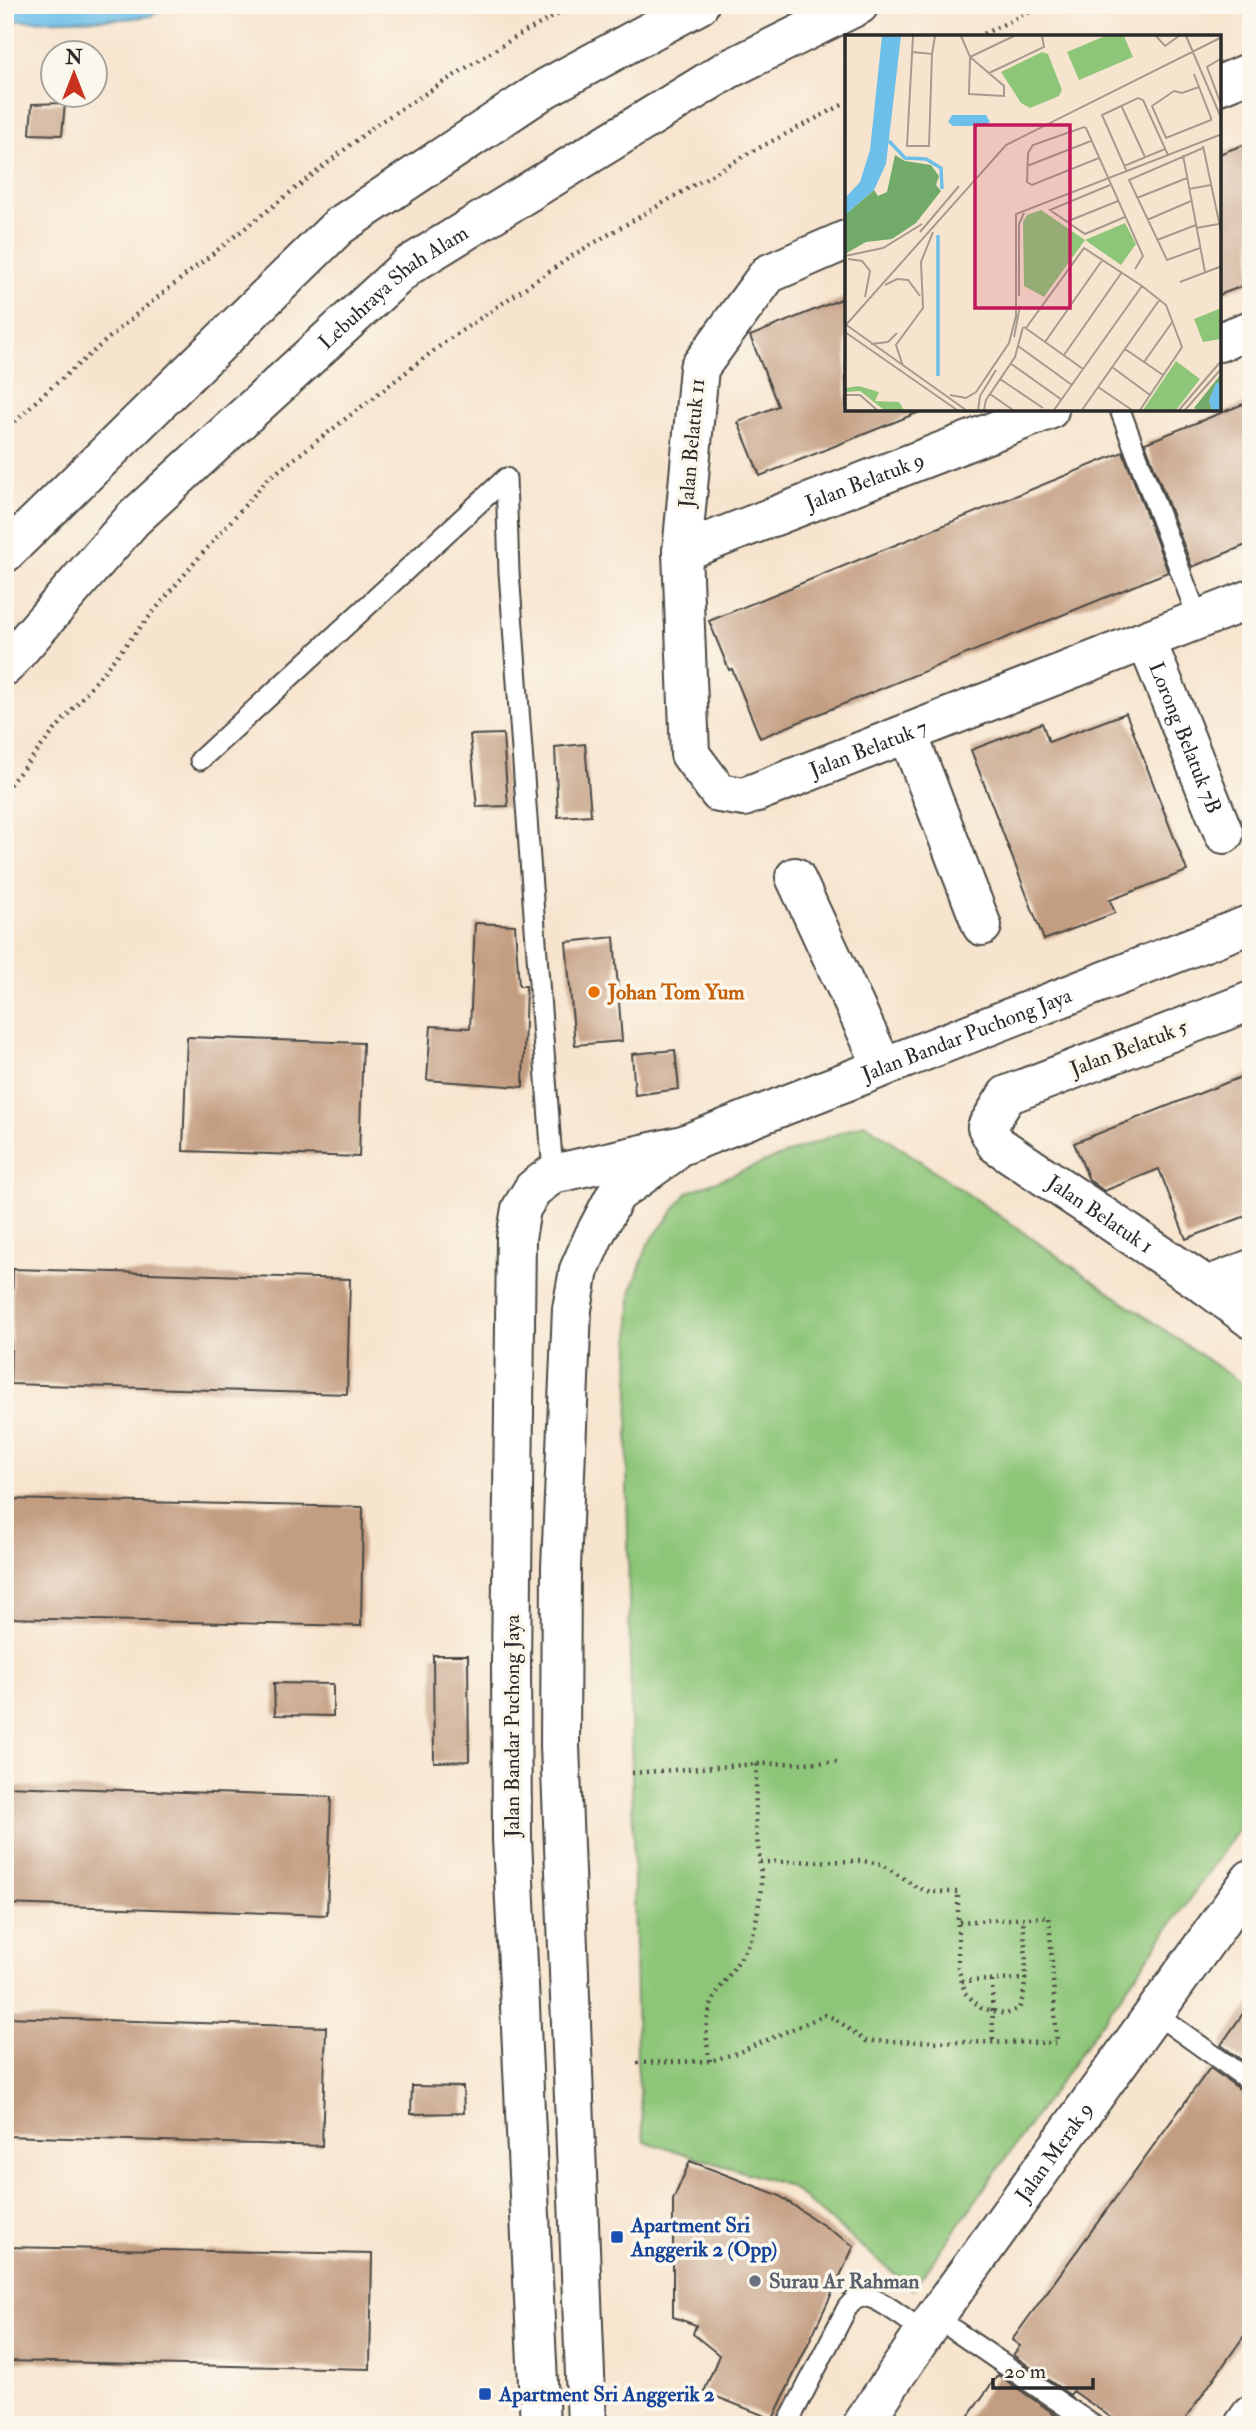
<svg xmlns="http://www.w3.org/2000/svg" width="1256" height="2430" viewBox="0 0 1256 2430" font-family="'IM FELL Double Pica',serif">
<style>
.green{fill:#8ec679;stroke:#5c7852;stroke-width:2}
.water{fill:#6cbfe8;stroke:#4c758a;stroke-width:2}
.building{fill:#c39d81}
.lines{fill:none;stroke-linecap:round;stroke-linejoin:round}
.service-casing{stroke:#4a4743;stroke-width:23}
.minor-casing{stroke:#4a4743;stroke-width:42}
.motorway-casing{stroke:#4a4743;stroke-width:42}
.path{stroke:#4a4743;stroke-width:4.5;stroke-dasharray:2 5;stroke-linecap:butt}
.service{stroke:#fff;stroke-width:19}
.minor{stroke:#fff;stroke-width:38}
.motorway{stroke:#fff;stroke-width:38}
.food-dot{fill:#e8710a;stroke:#fbf7ec;stroke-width:2.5}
.transit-dot{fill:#1a4fb4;stroke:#fbf7ec;stroke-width:2.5}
.worship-dot{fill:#6b7280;stroke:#fbf7ec;stroke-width:2.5}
.labels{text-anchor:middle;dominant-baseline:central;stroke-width:7;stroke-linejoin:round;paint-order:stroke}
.street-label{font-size:21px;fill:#2b2b2b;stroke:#fbf7ec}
.food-label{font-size:21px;font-weight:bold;fill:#c56008;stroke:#fbf7ec;text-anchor:start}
.transit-label{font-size:21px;font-weight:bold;fill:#164399;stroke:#fbf7ec;text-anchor:start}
.worship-label{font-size:21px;font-weight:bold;fill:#5b616d;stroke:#fbf7ec;text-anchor:start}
.inset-river{fill:none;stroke:#6cbfe8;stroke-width:3.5}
.inset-road{fill:none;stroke:#a59a8d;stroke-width:2}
.view{fill:#c2185b;fill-opacity:0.15;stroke:#c2185b;stroke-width:3.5}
.inset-edge{fill:none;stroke:#2b2b2b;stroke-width:3.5}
</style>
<rect width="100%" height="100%" fill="#fbf7ec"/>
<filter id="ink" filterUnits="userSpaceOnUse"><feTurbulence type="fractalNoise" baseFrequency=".0143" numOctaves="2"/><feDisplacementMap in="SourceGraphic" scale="14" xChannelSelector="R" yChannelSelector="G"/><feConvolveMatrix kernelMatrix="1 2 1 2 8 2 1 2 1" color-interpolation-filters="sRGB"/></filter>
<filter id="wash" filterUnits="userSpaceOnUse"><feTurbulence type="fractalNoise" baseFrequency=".00686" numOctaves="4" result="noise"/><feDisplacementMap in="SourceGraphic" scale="28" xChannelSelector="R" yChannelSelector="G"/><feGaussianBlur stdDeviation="1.57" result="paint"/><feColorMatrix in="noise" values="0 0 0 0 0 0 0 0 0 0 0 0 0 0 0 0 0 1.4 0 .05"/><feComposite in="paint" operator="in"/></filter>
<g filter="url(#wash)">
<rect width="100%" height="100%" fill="#f7e4ce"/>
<!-- green -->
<path class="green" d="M865 1123 1251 1390V1812L913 2289 789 2186 644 2141 637 2063 627 1485 631 1293 648 1244 688 1192Z"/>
<!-- water -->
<path class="water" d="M5 5H170L151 16 126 19 5 21Z"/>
<g id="blocks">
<!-- building -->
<path class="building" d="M65 103 62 135 30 134 32 104Z
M1251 142V283L1219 295V154Z
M846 297V410L922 411 760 476 738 422 778 406 750 336Z
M1251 401V543L1192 567 1145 443Z
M1123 452 1168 572 760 738 732 669 729 670 709 621Z
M1126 713 1187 871 1110 900 1115 913 1044 940 971 750 1042 723 1049 742Z
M503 734 508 806 477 807 470 735Z
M585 744 591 815 558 817 555 747Z
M475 923 515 925 519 986H526L523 1087 427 1080 431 1026 470 1028Z
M614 937 622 1041 575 1045 566 942Z
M187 1037 363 1043 359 1157 183 1151Z
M675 1050 679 1089 635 1095 632 1054Z
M1251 1073V1214L1186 1239 1159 1169 1104 1191 1089 1180 1074 1143Z
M13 1269 350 1279 347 1394 10 1384Z
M5 1499 363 1507 361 1626 5 1618Z
M433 1655H468L469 1761 434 1762Z
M274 1683 333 1684V1716L275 1715Z
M5 1786 331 1797 327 1915 5 1904Z
M1251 2002V2067L1221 2045Z
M5 2017 326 2027 322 2146 5 2136Z
M1210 2068 1244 2092 1251 2094V2326L1181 2425H1122L1073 2391 1070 2395 1013 2355 1020 2346 1012 2340Z
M412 2086 463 2087 464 2113 411 2114Z
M690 2161 778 2195 854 2246 773 2419 704 2392 719 2355 693 2334 696 2325 673 2317V2200Z
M5 2247 372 2254 370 2369 5 2361Z
M998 2375 1056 2415 1048 2425H962Z"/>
</g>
</g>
<g filter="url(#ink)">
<use href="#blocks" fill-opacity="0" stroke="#4a4743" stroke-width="2"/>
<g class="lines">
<defs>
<path id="service" d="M1120 410 1199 621
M506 478 509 572 553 1174
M200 760 506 478
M1156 2014 1251 2082
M935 2317 1093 2425
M787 2425 847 2308C852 2302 857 2296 866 2297 881 2298 911 2324 925 2332"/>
<g id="minor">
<path d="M1219 85 1251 72"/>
<path id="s1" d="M846 240 768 274 699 368 682 552 690 754 719 793 744 797 1251 599"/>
<path d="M1219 342 1251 330"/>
<path id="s2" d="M682 552 1049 410"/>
<path id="s3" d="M1147 642 1224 834"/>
<path d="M908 734 982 926"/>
<path d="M795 877 883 1067"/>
<path id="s4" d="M1251 1001 1007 1095 987 1127 996 1144 1207 1286 1251 1319"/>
<path d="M1207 1286 1251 1269"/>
<path id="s5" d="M540 2425 512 1839 511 1665 516 1238 521 1209 533 1189 553 1174 683 1145 1251 924"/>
<path d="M587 2425 560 1746 561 1567 572 1309 579 1270 594 1236 616 1194 670 1155"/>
<path id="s6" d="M862 2425 935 2317 1251 1879"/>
<path d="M1244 2425 1251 2415"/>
</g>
<g id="motorway">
<path d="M5 553 339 226 546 88 699 5"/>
<path id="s7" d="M5 666 133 519 408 266 727 70 859 5"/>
</g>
</defs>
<!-- service casing -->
<use href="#service" class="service-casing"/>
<!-- minor casing -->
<use href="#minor" class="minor-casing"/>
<!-- motorway casing -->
<use href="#motorway" class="motorway-casing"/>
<!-- path -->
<path class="path" d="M977 37 1044 5
M5 432 37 400 139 312 377 124 517 36 576 5
M5 790 195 562 268 479 445 342 575 254 751 152 846 103
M632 1773 757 1764 841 1762
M760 1862 863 1861 881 1864 915 1886 930 1892H958V1967L965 1993 981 2008 1006 2014 1019 2009C1030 1980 1025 1950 1023 1919
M962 1981 1026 1979
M992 1981 993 2042
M710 2061C697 2000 723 1991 749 1944 755 1934 757 1915 759 1903 764 1877 758 1854 756 1829 755 1807 756 1786 757 1764
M637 2063 710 2061 737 2053 825 2015C842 2020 851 2033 866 2041L1057 2043 1049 1917 957 1922"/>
<!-- service -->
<use href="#service" class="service"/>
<!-- minor -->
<use href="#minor" class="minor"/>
<!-- motorway -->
<use href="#motorway" class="motorway"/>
</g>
</g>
<!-- markers -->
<circle class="food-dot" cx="594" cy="992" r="7"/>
<g class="transit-dot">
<rect x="610" y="2230" width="14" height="14" rx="3.5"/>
<rect x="478" y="2387" width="14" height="14" rx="3.5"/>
</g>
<circle class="worship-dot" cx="755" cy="2281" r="7"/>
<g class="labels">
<!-- street labels -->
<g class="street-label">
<text stroke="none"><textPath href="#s7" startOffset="544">Lebuhraya Shah Alam</textPath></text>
<text transform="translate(692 443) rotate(-85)">Jalan Belatuk 11</text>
<text stroke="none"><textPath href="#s2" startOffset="196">Jalan Belatuk 9</textPath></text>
<text stroke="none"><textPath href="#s3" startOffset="103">Lorong Belatuk 7B</textPath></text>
<text stroke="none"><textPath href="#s1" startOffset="796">Jalan Belatuk 7</textPath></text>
<text stroke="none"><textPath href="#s5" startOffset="1703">Jalan Bandar Puchong Jaya</textPath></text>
<text transform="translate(1129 1048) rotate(-21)">Jalan Belatuk 5</text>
<text stroke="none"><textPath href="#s4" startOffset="444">Jalan Belatuk 1</textPath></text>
<text transform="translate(512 1726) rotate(-90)">Jalan Bandar Puchong Jaya</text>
<text stroke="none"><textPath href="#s6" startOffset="334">Jalan Merak 9</textPath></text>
</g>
<!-- food labels -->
<g class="food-label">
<text x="608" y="992">Johan Tom Yum</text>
</g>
<!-- transit labels -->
<g class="transit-label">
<text x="631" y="2225">Apartment Sri<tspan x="631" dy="24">Anggerik 2 (Opp)</tspan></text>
<text x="499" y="2394">Apartment Sri Anggerik 2</text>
</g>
<!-- worship labels -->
<g class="worship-label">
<text x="769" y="2281">Surau Ar Rahman</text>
</g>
</g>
<!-- overview -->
<g transform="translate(845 35)">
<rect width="376" height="376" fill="#f7e4ce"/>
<path d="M260 1H279L288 22 234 45 222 17ZM197 17 203 19 217 55 214 61 185 73 176 68 156 37ZM196 175 240 205 280 188 291 209 276 230 240 205 199 262 179 251 178 187 182 180ZM376 273V304L358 307 349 284ZM331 326 355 344 331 375H298ZM14 351 34 357 30 366 54 367 59 375H39L15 356 0 357V353Z" fill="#8ec679"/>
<path d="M50 120 60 126 86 130 94 141 91 150 96 156 71 188 47 204 21 207 0 219V180L29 155 33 161 42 157ZM376 339V348H371L364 366 367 375H352L349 373Z" fill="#72ab69"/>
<path d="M37 1H56L41 129 29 155 0 180V163L15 147 25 115ZM107 80H141L145 87 140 91H108L103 87ZM371 348H376V375H367L364 366Z" fill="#6cbfe8"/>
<path class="inset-river" d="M44 106 60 123 81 124 96 133 97 154M93 341V200"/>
<path class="inset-road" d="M68 1 62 111H84L87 19M116 1 125 22 159 51V61L124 59 125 22M311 1 320 11 334 1M341 1 377 85M67 17 87 19 90 1M125 22 169 1M377 23 362 32 377 72M144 38 199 12 197 1M349 39 354 52 366 83V85L321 103 307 71 329 56 337 58 354 52M276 70 300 122M358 111 377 201M338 120 360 237M254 123 187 150 182 147 183 118 188 110 239 92 241 93 298 221 290 234M182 131 246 106M279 131 320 114M282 137 257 80 293 63 298 65 323 120M265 150 205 175 240 199 280 182M344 154 366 150M292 163 342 143M302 185 346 166M221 187 273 166M351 193 374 189M75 197 114 151M312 205 351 190M355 213 322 225 284 145 358 113M0 221 38 213 77 189M3 224 17 226 25 236 20 262M335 247 377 231M40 250 52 244 63 245 75 261M174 261V189L179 178M0 289 121 375M0 291 161 110 377 2M179 292 238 334M181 293 239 213 297 251 321 270 337 312 295 375M0 297 112 375M169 302 175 271M200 307 258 224M26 309 43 307 52 298M173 311 227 350M280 314 318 340M219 320 277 237M299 327 328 286M165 328 217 365M58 331 51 310 78 273 76 227 88 197M267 332 305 360M155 344 198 373M253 352 287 375M145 359 168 375M0 360H15L32 375M105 360 121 363 131 357 164 308 171 281V179L377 99M133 375 135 361 151 335M139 375 141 365 170 322 178 292M209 375 297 251M237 375 315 264M334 375 377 325M340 375 377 333"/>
<path class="view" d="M130 90H225V273H130Z"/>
<rect width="376" height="376" class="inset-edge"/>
</g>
<!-- margin -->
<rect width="1256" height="2430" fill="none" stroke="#fbf7ec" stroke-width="28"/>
<!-- north arrow -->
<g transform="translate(74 74)"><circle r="33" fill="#fbf7ec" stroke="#a8a59f" stroke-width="2"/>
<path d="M0-5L12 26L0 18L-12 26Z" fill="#c8321e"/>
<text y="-10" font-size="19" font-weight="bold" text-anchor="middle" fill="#2b2b2b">N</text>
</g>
<!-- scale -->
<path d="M993 2378v10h100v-10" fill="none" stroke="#2b2b2b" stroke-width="3.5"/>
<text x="1004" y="2378" font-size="21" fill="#2b2b2b" stroke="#fbf7ec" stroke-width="5" paint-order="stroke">20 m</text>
</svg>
